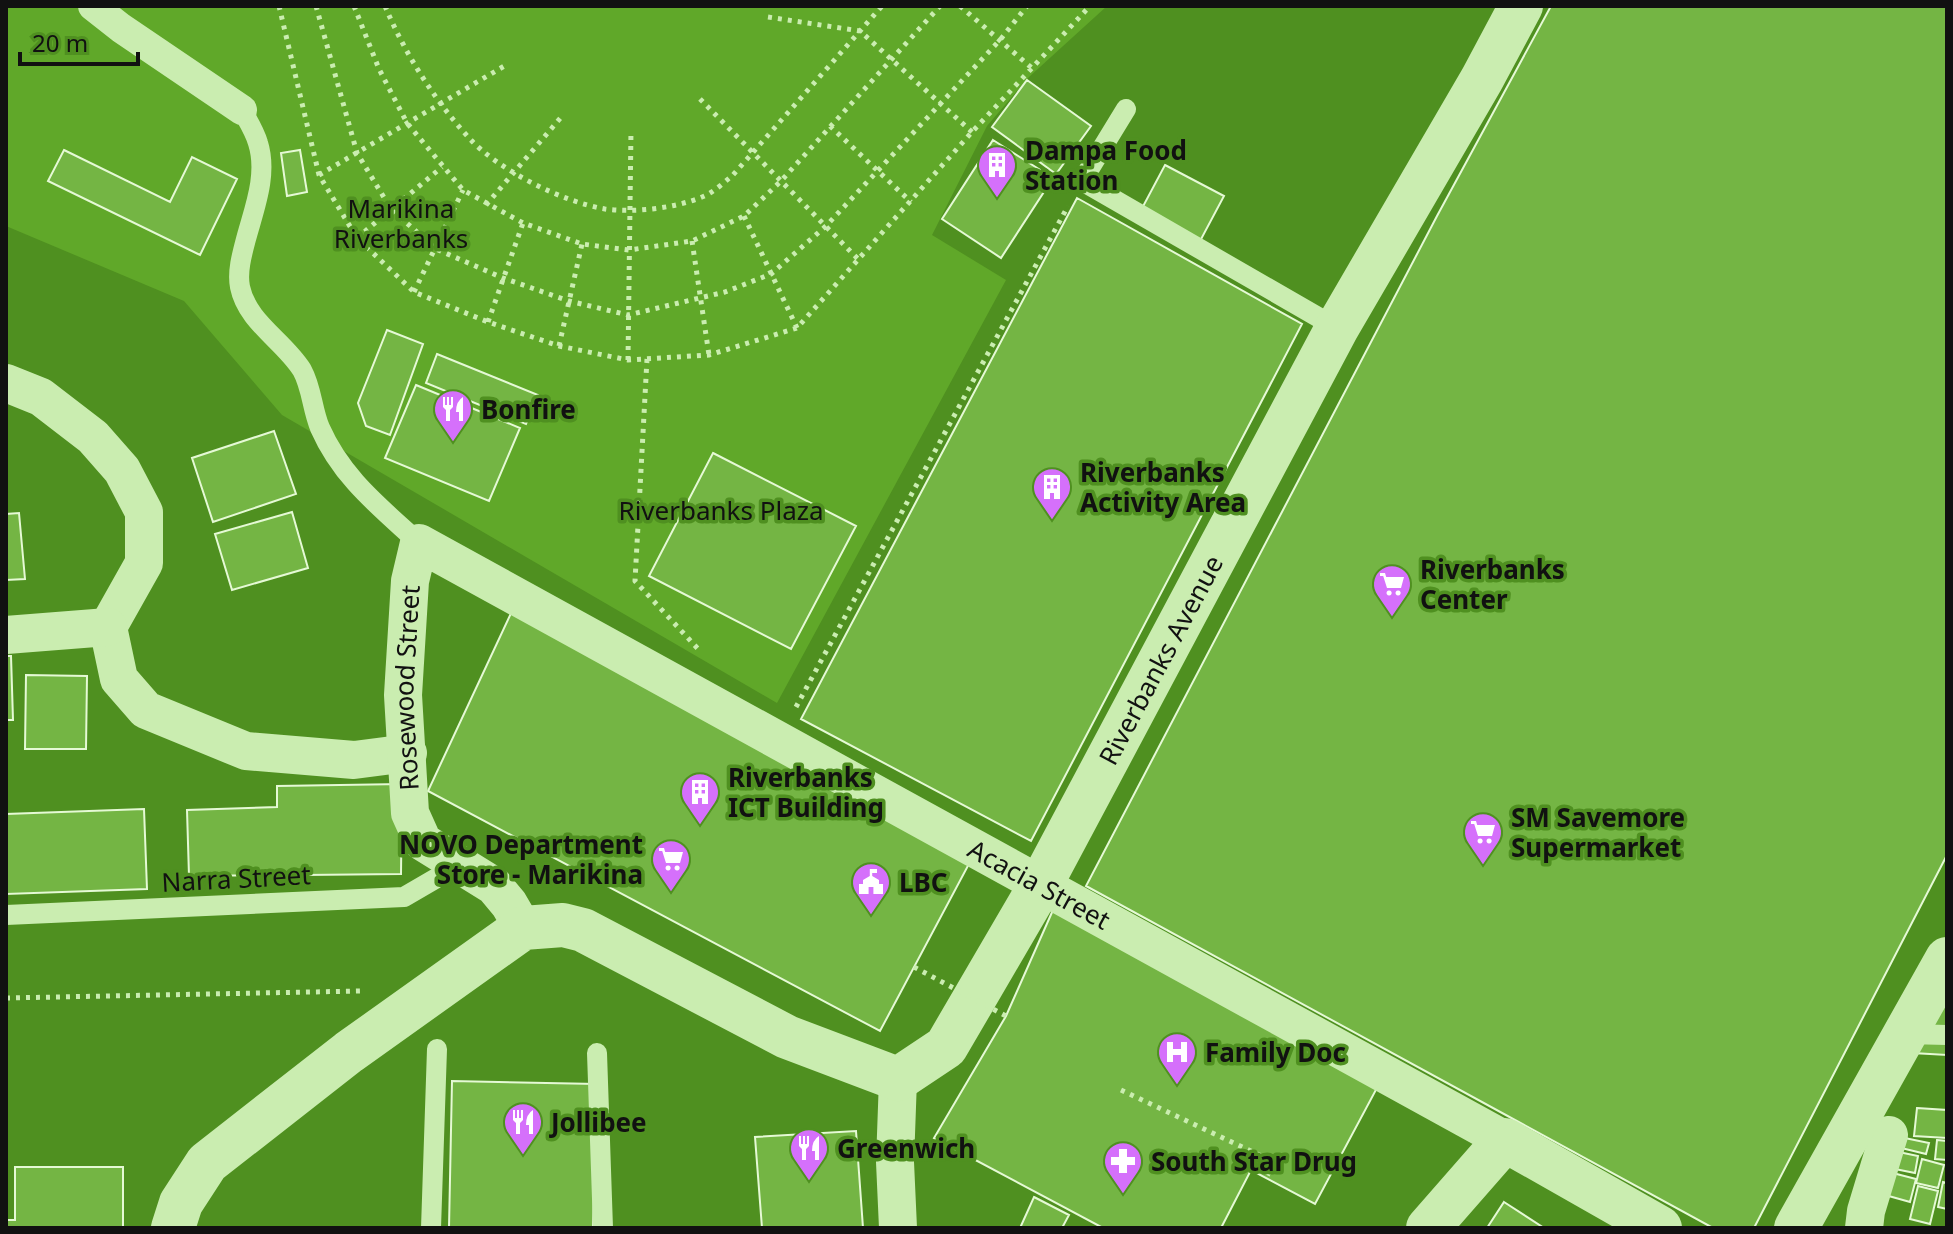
<svg xmlns="http://www.w3.org/2000/svg" width="1953" height="1234" viewBox="0 0 1953 1234" font-family="'Noto Sans',sans-serif">
<style>
.green{fill:#60a829}
.building{fill:#74b544;stroke:#e5f9d5;stroke-width:2}
.lines{fill:none;stroke-linecap:round;stroke-linejoin:round}
.path{stroke:#caedb0;stroke-width:5;stroke-dasharray:4 6;stroke-linecap:butt}
.service{stroke:#caedb0;stroke-width:20}
.pedestrian{stroke:#caedb0;stroke-width:30}
.minor{stroke:#caedb0;stroke-width:38}
.tertiary{stroke:#caedb0;stroke-width:44}
.path-bridge{stroke:#caedb0;stroke-width:5;stroke-dasharray:4 6;stroke-linecap:butt}
.labels{text-anchor:middle;dominant-baseline:central;stroke-width:7;stroke-linejoin:round;paint-order:stroke}
.poi-label{font-size:26px;font-weight:bold;fill:#111;stroke:#4f9020;text-anchor:start}
.park-label{font-size:26px;fill:#111;stroke:#4f9020}
.street-label{font-size:26px;fill:#111;stroke:#4f9020}
</style>
<rect width="100%" height="100%" fill="#4f9020"/>
<!-- green -->
<path class="green" d="M6 6H1107L1029 77 987 126 932 235 1006 280 777 703 282 415 184 301 6 226Z"/>
<!-- building -->
<path class="building" d="M1551 6H1947V855L1754 1228H1713L1086 886 1437 216Z
M1027 80 1091 126 1056 174 992 127Z
M993 140 1053 178 1001 258 942 219Z
M64 150 170 202 192 157 237 179 200 255 48 181Z
M300 150 307 192 287 196 281 153Z
M1165 165 1224 196 1199 243 1140 212Z
M1077 198 1302 324 1031 841 801 719Z
M387 330 423 344 390 435 366 426 358 403Z
M437 354 538 395 526 424 426 383Z
M416 385 520 428 489 501 385 458Z
M274 431 296 494 213 522 192 458Z
M713 453 856 526 791 649 649 576Z
M292 512 308 568 232 590 215 534Z
M19 513 25 579 6 580V514Z
M512 611 970 862 880 1031 428 791Z
M6 656H11L13 720H6Z
M26 675 87 676 86 749H25Z
M402 784 401 874 189 876 187 810 277 807V786Z
M144 809 147 889 6 894V814Z
M1053 910 1378 1086 1315 1204 1251 1170 1221 1228H1103L934 1138 1006 1016Z
M1947 980V1055L1913 1053Z
M452 1081 597 1084 593 1228H449Z
M1917 1108 1947 1110V1138L1914 1136Z
M856 1131 863 1228H762L755 1137Z
M1895 1136 1929 1143 1926 1154 1893 1146Z
M1937 1140 1947 1141V1160L1935 1159Z
M1889 1150 1918 1156 1915 1173 1885 1167Z
M1922 1159 1944 1165 1938 1188 1916 1183Z
M15 1167H123V1228H6V1220H15Z
M1885 1171 1916 1179 1910 1202 1878 1193Z
M1943 1182 1947 1183V1209L1938 1207Z
M1918 1186 1938 1191 1930 1224 1910 1219Z
M1034 1197 1069 1215 1062 1228H1020Z
M1504 1202 1544 1228H1487Z"/>
<g class="lines">
<!-- path -->
<path class="path" d="M279 6 319 175 357 238 414 292 488 322 559 346 628 360 709 355 797 328 972 132 1090 6
M316 6 357 153 391 209 436 249 503 278 569 301 628 315 725 292 771 274 826 226 1000 40 1027 6
M354 6 379 69 407 123 463 190 523 223 582 244 629 250 692 241 744 216 781 181 940 6
M385 6C405 54 435 101 470 139 500 171 563 202 605 209 635 213 675 208 702 197 713 193 723 183 732 176L882 6
M960 6 1033 69
M768 17 860 31 972 132
M700 99 859 260
M830 126 911 202
M319 175 506 65
M486 205 563 115
M744 216 797 328
M357 238 442 167
M692 241 709 355
M414 292 463 190
M488 322 523 223
M559 346 582 244
M647 359 635 581 700 651
M628 360 631 130
M796 707 1068 206
M6 998 361 991
M1121 1090 1274 1162 1266 1178"/>
<!-- service -->
<path class="service" d="M1126 109 1082 181 1337 328
M242 110C248 121 255 132 258 143 268 175 254 209 246 239 242 254 237 272 240 287 247 322 284 341 302 370 312 388 312 409 320 428 342 478 380 507 419 543
M6 915 404 897 459 865
M1906 1034 1947 1035
M597 1053 603 1228
M431 1228 437 1049"/>
<!-- pedestrian -->
<path class="pedestrian" d="M93 6 121 28 242 110"/>
<!-- minor -->
<g class="minor">
<path d="M6 383 41 397 93 437 122 470 144 512V563L108 627"/>
<path d="M108 627 119 679 146 710 246 751 354 760 408 753"/>
<path d="M6 635 108 627"/>
<path id="s1" d="M523 928 509 904 494 886 423 842 410 813 403 695 410 581 419 543 1505 1140"/>
<path d="M898 1228 895 1162 898 1079"/>
<path d="M1864 1228 1866 1211 1889 1135"/>
</g>
<!-- tertiary -->
<g class="tertiary">
<path id="s2" d="M173 1228 181 1203 207 1163 349 1052 523 928 563 925 583 930 787 1037 898 1079 946 1047 1040 886 1337 328 1482 79 1521 6"/>
<path d="M1428 1228 1505 1140 1660 1228"/>
<path d="M1796 1228 1947 959"/>
</g>
<!-- path-bridge -->
<path class="path-bridge" d="M914 967 1006 1016"/>
</g>
<!-- icons -->
<defs>
<symbol id="building-pin" viewBox="-11 -11 22 30"><path d="M0 17L-7.5 6A9.5 9.5 0 1 1 7.5 6Z" fill="#d570fb" stroke="#4f9020"/><path d="M-4-6H4V6H1V3H-1V6H-4ZM-2.5-4.3h1.7v1.8h-1.7ZM.8-4.3h1.7v1.8H.8ZM-2.5-1h1.7V.8h-1.7ZM.8-1h1.7V.8H.8Z" fill="#fff"/></symbol>
<symbol id="restaurant-pin" viewBox="-11 -11 22 30"><path d="M0 17L-7.5 6A9.5 9.5 0 1 1 7.5 6Z" fill="#d570fb" stroke="#4f9020"/><path d="M-5-6h1v4h1v-4h1v4h1v-4h1v5L-1.5 .5V6h-2V.5L-5-1ZM5-6V6H3V1.5H1.5Q1.5-4 5-6Z" fill="#fff"/></symbol>
<symbol id="supermarket-pin" viewBox="-11 -11 22 30"><path d="M0 17L-7.5 6A9.5 9.5 0 1 1 7.5 6Z" fill="#d570fb" stroke="#4f9020"/><path d="M-6-5.5h2.5l.6 2H6L4.5 2H-2.5L-4.4-4H-6ZM-1.5 3.2a1.3 1.3 0 1 0 .1 0ZM3 3.2a1.3 1.3 0 1 0 .1 0Z" fill="#fff"/></symbol>
<symbol id="civic-pin" viewBox="-11 -11 22 30"><path d="M0 17L-7.5 6A9.5 9.5 0 1 1 7.5 6Z" fill="#d570fb" stroke="#4f9020"/><path d="M-.6-6.5H3V-4.5H.6V-3L4-1V1h2V6H-6V1h2V-1L-.6-3ZM-1.2 2.5V6h2.4V2.5Z" fill="#fff"/></symbol>
<symbol id="hospital-pin" viewBox="-11 -11 22 30"><path d="M0 17L-7.5 6A9.5 9.5 0 1 1 7.5 6Z" fill="#d570fb" stroke="#4f9020"/><path d="M-5-5h3v3.5h4V-5h3V5h-3V1.5h-4V5h-3Z" fill="#fff"/></symbol>
<symbol id="pharmacy-pin" viewBox="-11 -11 22 30"><path d="M0 17L-7.5 6A9.5 9.5 0 1 1 7.5 6Z" fill="#d570fb" stroke="#4f9020"/><path d="M-2-6h4v4h4v4h-4v4h-4v-4h-4v-4h4Z" fill="#fff"/></symbol>
</defs>
<g fill-rule="evenodd">
<use href="#building-pin" x="975" y="143" width="44" height="60"/>
<use href="#restaurant-pin" x="431" y="387" width="44" height="60"/>
<use href="#building-pin" x="1030" y="465" width="44" height="60"/>
<use href="#supermarket-pin" x="1370" y="562" width="44" height="60"/>
<use href="#building-pin" x="678" y="770" width="44" height="60"/>
<use href="#supermarket-pin" x="1461" y="810" width="44" height="60"/>
<use href="#supermarket-pin" x="649" y="837" width="44" height="60"/>
<use href="#civic-pin" x="849" y="860" width="44" height="60"/>
<use href="#hospital-pin" x="1155" y="1030" width="44" height="60"/>
<use href="#restaurant-pin" x="501" y="1100" width="44" height="60"/>
<use href="#restaurant-pin" x="787" y="1126" width="44" height="60"/>
<use href="#pharmacy-pin" x="1101" y="1139" width="44" height="60"/>
</g>
<g class="labels">
<!-- poi labels -->
<g class="poi-label">
<text x="1025" y="150">Dampa Food<tspan x="1025" dy="30">Station</tspan></text>
<text x="481" y="409">Bonfire</text>
<text x="1080" y="472">Riverbanks<tspan x="1080" dy="30">Activity Area</tspan></text>
<text x="1420" y="569">Riverbanks<tspan x="1420" dy="30">Center</tspan></text>
<text x="728" y="777">Riverbanks<tspan x="728" dy="30">ICT Building</tspan></text>
<text x="1511" y="817">SM Savemore<tspan x="1511" dy="30">Supermarket</tspan></text>
<text x="643" y="844" text-anchor="end">NOVO Department<tspan x="643" dy="30">Store - Marikina</tspan></text>
<text x="899" y="882">LBC</text>
<text x="1205" y="1052">Family Doc</text>
<text x="551" y="1122">Jollibee</text>
<text x="837" y="1148">Greenwich</text>
<text x="1151" y="1161">South Star Drug</text>
</g>
<!-- park labels -->
<g class="park-label">
<text x="401" y="208">Marikina<tspan x="401" dy="30">Riverbanks</tspan></text>
<text x="721" y="510">Riverbanks Plaza</text>
</g>
<!-- street labels -->
<g class="street-label">
<text stroke="none"><textPath href="#s2" startOffset="1378">Riverbanks Avenue</textPath></text>
<text stroke="none"><textPath href="#s1" startOffset="292">Rosewood Street</textPath></text>
<text transform="translate(236 878) rotate(-3)">Narra Street</text>
<text stroke="none"><textPath href="#s1" startOffset="1146">Acacia Street</textPath></text>
</g>
</g>
<!-- border -->
<rect width="1953" height="1234" fill="none" stroke="#111111" stroke-width="16"/>
<!-- scale -->
<path d="M20 52v12h118v-12" fill="none" stroke="#111111" stroke-width="4"/>
<text x="32" y="52" font-size="24" fill="#111111" stroke="#4f9020" stroke-width="6" paint-order="stroke">20 m</text>
</svg>
